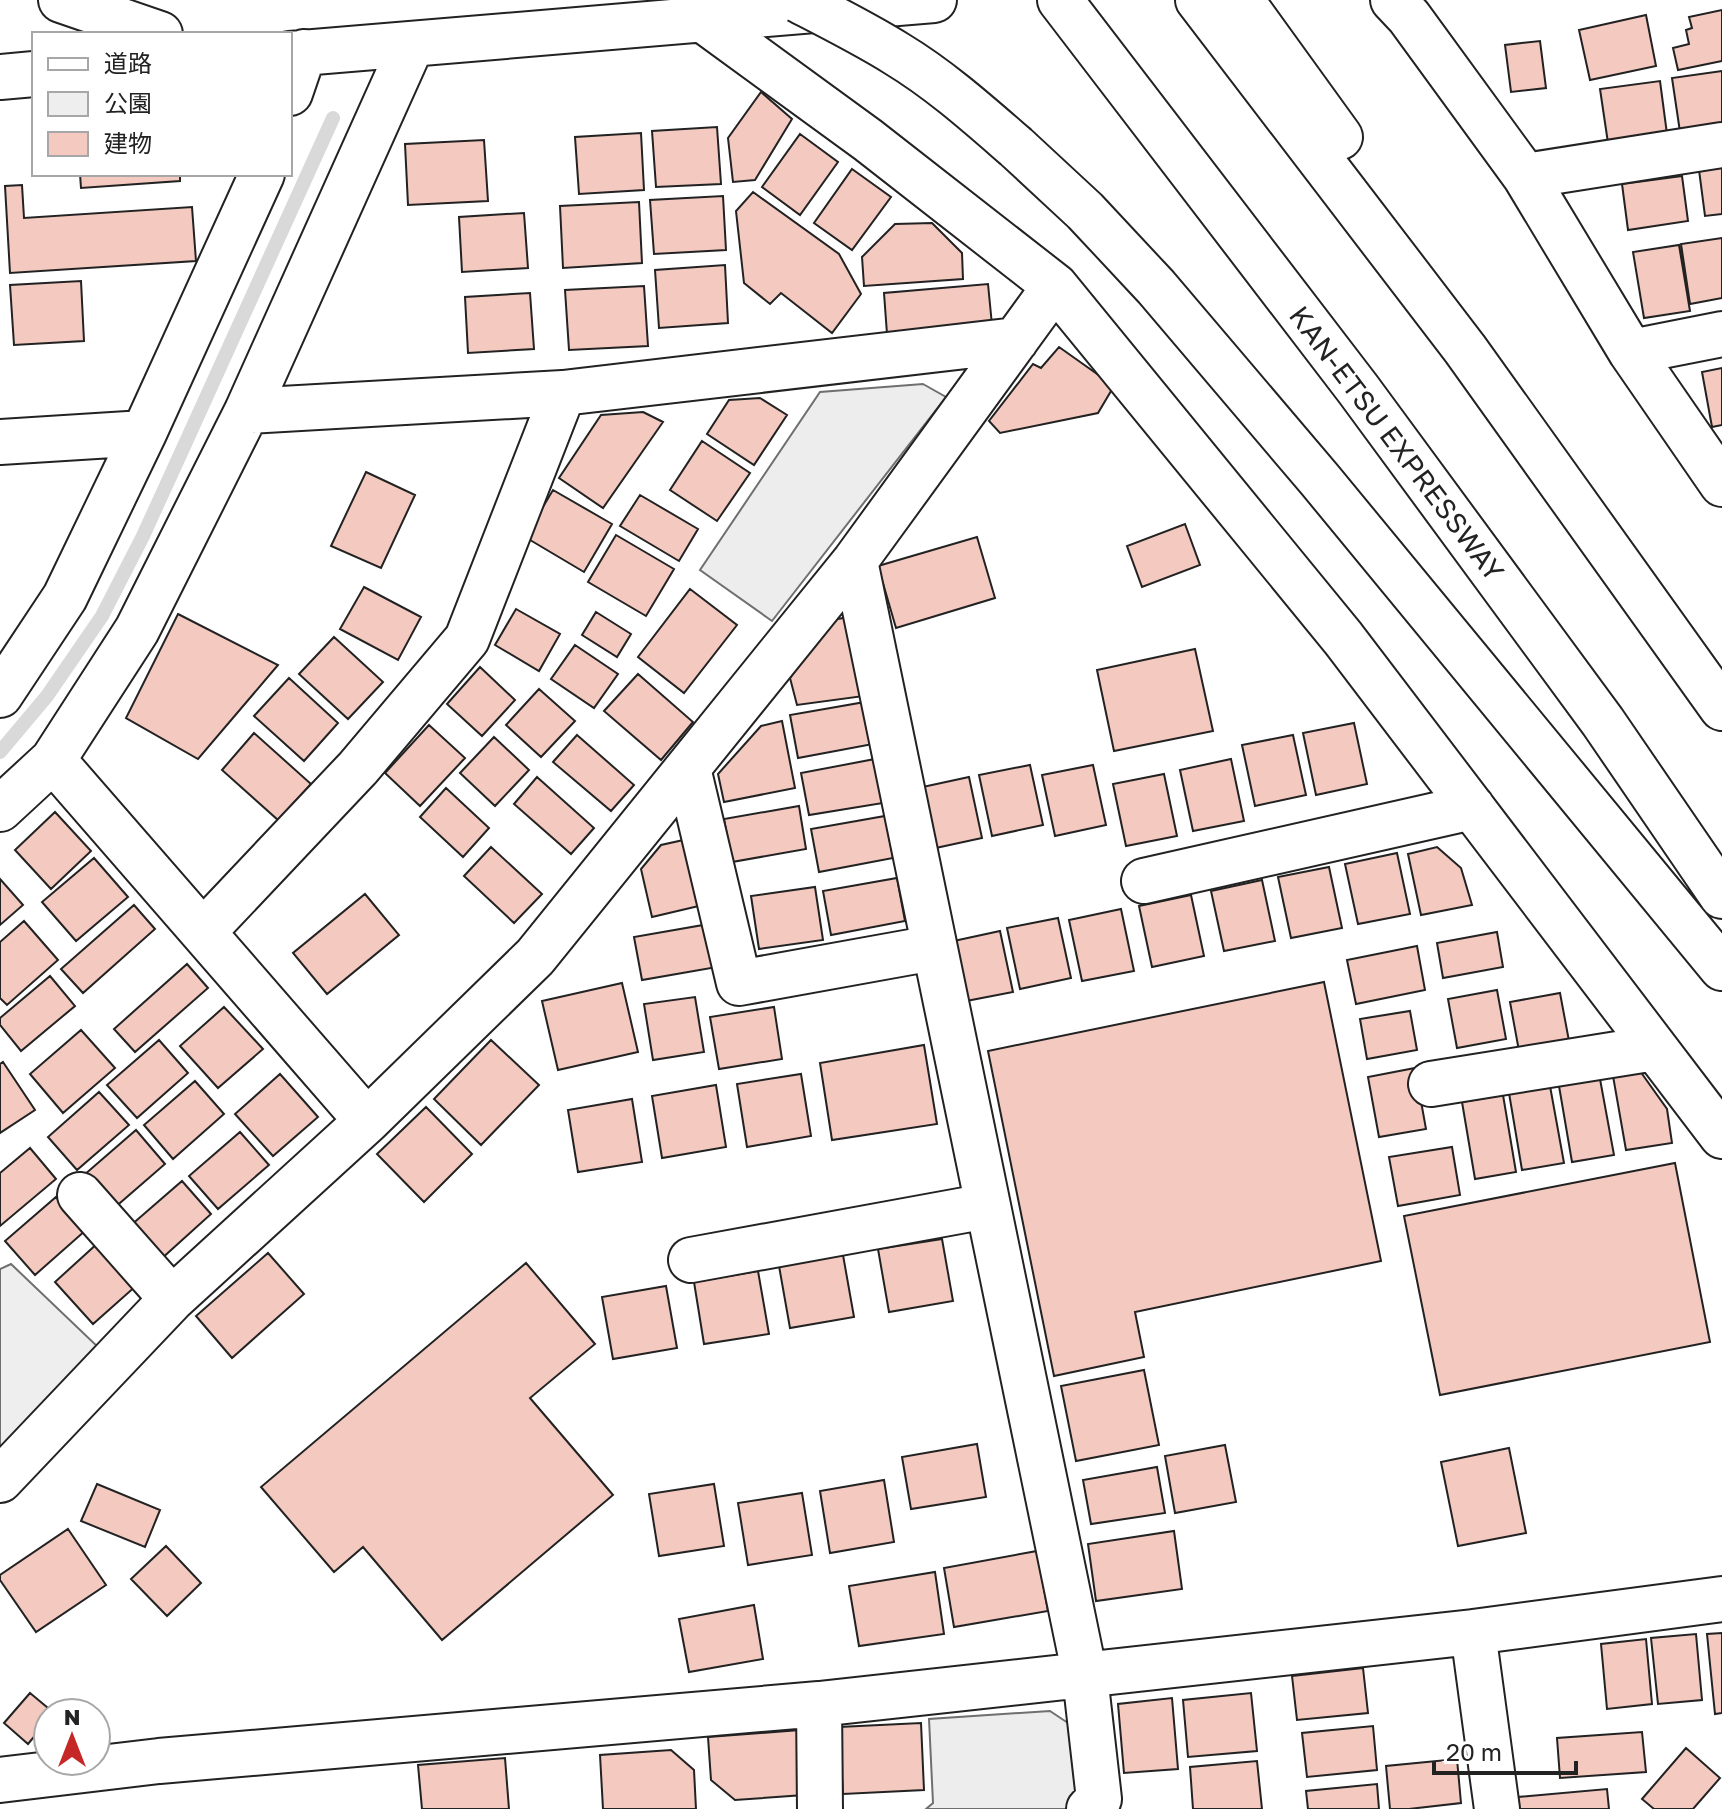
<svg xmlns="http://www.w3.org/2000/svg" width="1722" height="1809" viewBox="0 0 1722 1809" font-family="'Golos Text','Noto Sans JP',sans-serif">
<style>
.green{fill:#eee;stroke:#6f6f6f;stroke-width:2}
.parking{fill:#ededed;stroke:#6f6f6f;stroke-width:2}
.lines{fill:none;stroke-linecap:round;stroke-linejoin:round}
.stream{stroke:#d9d9d9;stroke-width:14}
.building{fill:#f3c9c0;stroke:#222;stroke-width:2}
.minor-casing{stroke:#222;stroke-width:48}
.highway-casing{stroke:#222;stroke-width:48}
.minor{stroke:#fff;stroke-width:44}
.highway{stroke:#fff;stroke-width:44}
.highway-bridge-casing{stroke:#222;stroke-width:48;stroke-linecap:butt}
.highway-bridge{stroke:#fff;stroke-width:44}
.labels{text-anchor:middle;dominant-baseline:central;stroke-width:6;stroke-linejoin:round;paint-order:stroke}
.street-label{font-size:28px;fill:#222;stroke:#fff}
</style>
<rect width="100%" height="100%" fill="#fff"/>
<!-- green -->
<path class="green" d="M11 1264 99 1348 0 1458V1269Z"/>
<!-- parking -->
<path class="parking" d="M923 384 946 397 772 621 700 570 820 392Z
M1050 1711 1074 1727 1082 1799 1072 1809H926L933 1803 929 1719Z"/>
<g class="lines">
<!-- stream -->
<path class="stream" d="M0 752 47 696 102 616 143 536 180 455 333 118"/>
</g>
<!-- building -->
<path class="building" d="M1722 10V61L1678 70 1673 48 1689 44 1686 30 1692 28 1689 17Z
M1646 15 1656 66 1590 80 1579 30Z
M1540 41 1546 88 1511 92 1505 45Z
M1722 71V125L1680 132 1672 78Z
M1660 81 1667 134 1608 143 1600 89Z
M761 92 792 119 755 180 733 182 728 138Z
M717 127 721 184 656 187 652 131Z
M641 133 644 190 579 194 575 137Z
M800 134 838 162 800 215 762 187Z
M484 140 488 201 408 205 405 144Z
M1722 167V214L1705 216 1699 170Z
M852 169 891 197 852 250 814 223Z
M80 174H180V181L81 188Z
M1682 176 1688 221 1628 230 1622 184Z
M22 185 24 218 192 207 196 261 10 273 5 186Z
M753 192 839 254 861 294 832 333 781 293 770 304 744 283 736 211Z
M723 196 726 250 654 254 650 200Z
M639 202 642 263 563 268 560 206Z
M524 213 528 268 462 272 459 217Z
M932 223 962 253 963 279 864 286 862 257 895 224Z
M1722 238V298L1690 304 1681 244Z
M1679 245 1690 311 1644 318 1633 252Z
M725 265 728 323 659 328 655 270Z
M81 281 84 341 14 345 10 285Z
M988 284 992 325 887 334 884 293Z
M644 286 648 346 569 350 565 290Z
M530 293 534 349 468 353 465 297Z
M1059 347 1114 386 1098 413 1000 433 989 421 1033 364 1041 368Z
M1722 368V425L1712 427 1702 372Z
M760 398 787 415 754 465 707 434 729 400Z
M643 412 663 422 603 508 559 478 601 415Z
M702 441 750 473 717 521 670 490Z
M366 472 415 495 381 568 331 546Z
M553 490 612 524 584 572 525 537Z
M640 495 698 529 679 561 620 526Z
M1185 524 1200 565 1142 587 1127 546Z
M616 535 674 569 646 616 588 582Z
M977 537 995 598 896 628 878 566Z
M364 587 421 617 398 660 340 629Z
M690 589 737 625 684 693 638 657Z
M516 609 560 634 539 671 495 645Z
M596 612 631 634 617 657 582 635Z
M178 614 278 665 198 759 126 718Z
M850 617 864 696 797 705 790 678 831 620Z
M334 637 383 682 348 719 299 674Z
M575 645 618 674 594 708 551 679Z
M1195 649 1213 731 1114 751 1097 670Z
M480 667 515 700 482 736 447 704Z
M638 674 693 722 661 760 604 711Z
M289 678 338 723 304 761 254 716Z
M539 689 575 721 541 757 506 725Z
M865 702 873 744 798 758 790 715Z
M782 721 795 788 724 802 718 774 761 726Z
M1354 723 1367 784 1316 795 1303 733Z
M429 725 465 758 420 806 385 773Z
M254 733 311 784 278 820 222 770Z
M577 735 634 785 611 811 553 762Z
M1293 735 1306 795 1255 806 1242 745Z
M494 737 529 770 495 806 460 773Z
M875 759 883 803 809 815 801 773Z
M1231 759 1244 821 1193 831 1180 770Z
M1030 765 1043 825 992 836 979 775Z
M1093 765 1106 825 1055 836 1042 775Z
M1164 774 1177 836 1126 846 1113 784Z
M537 777 594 828 571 854 514 804Z
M969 777 982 838 931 849 918 788Z
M446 788 489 828 463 857 420 817Z
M799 806 806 849 732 862 724 819Z
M55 812 91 851 51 889 15 850Z
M885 816 893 858 819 872 811 829Z
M688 839 703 905 652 917 641 869 661 845Z
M491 847 542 894 514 923 464 876Z
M1437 847 1461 868 1472 905 1421 915 1408 854Z
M1397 853 1410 914 1358 924 1345 864Z
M94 858 128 897 76 941 42 902Z
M1329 867 1342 928 1291 938 1278 877Z
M897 878 905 921 831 935 823 891Z
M0 879 23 905 0 925Z
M1262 880 1275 941 1224 951 1211 891Z
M815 887 823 940 759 949 751 896Z
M365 894 399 935 327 994 293 953Z
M1191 895 1204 956 1152 967 1139 906Z
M134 905 155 929 83 993 61 969Z
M1121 909 1134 971 1082 981 1069 920Z
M1058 918 1071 978 1020 989 1007 928Z
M24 921 58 960 7 1005 0 998V942Z
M709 924 717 967 642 980 634 937Z
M1000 931 1013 992 961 1002 949 942Z
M1497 932 1503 967 1443 978 1437 943Z
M1417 946 1425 990 1356 1004 1347 960Z
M187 964 208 988 135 1052 114 1029Z
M50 976 75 1006 21 1051 0 1025V1018Z
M1324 982 1381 1261 1135 1312 1144 1357 1054 1376 988 1051Z
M622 983 638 1052 558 1070 542 1001Z
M1497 990 1506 1039 1457 1048 1448 999Z
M1560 993 1569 1041 1519 1051 1510 1002Z
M695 997 704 1052 653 1060 644 1004Z
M224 1007 263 1049 218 1088 180 1046Z
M774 1007 782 1059 719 1069 710 1017Z
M1410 1011 1417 1050 1367 1059 1360 1019Z
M81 1030 115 1068 63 1113 30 1074Z
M159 1040 188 1073 137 1118 107 1085Z
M491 1040 539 1085 481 1145 434 1099Z
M924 1045 937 1124 832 1140 820 1063Z
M3 1062 35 1110 0 1133V1064Z
M1415 1068 1426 1129 1379 1137 1368 1077Z
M1640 1071 1667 1109 1672 1143 1626 1150 1613 1076Z
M280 1074 318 1117 273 1156 235 1114Z
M801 1074 811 1136 747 1147 737 1084Z
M1600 1079 1614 1155 1572 1162 1559 1086Z
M195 1081 224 1114 173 1159 144 1125Z
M716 1085 726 1147 662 1158 652 1096Z
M1550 1086 1564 1163 1522 1170 1509 1093Z
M99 1092 129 1125 77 1170 48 1137Z
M1503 1095 1516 1172 1475 1179 1462 1102Z
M632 1099 642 1162 578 1172 568 1110Z
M426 1107 472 1154 424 1202 377 1154Z
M136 1130 165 1164 113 1209 84 1175Z
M240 1132 269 1165 218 1209 189 1176Z
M1452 1147 1460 1195 1398 1206 1389 1157Z
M30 1148 56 1179 0 1226V1173Z
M1675 1163 1710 1342 1440 1395 1404 1216Z
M182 1181 211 1214 160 1260 130 1226Z
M56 1197 86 1230 35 1275 5 1241Z
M942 1239 953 1301 889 1312 878 1249Z
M99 1242 137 1285 93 1324 55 1282Z
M268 1253 304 1294 232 1358 196 1316Z
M843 1255 854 1317 790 1328 779 1266Z
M526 1263 595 1344 530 1398 613 1495 442 1640 363 1547 334 1572 261 1487Z
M758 1271 769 1334 704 1344 694 1282Z
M666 1286 677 1348 613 1359 602 1297Z
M1144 1370 1159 1445 1076 1461 1061 1386Z
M977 1444 986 1497 911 1509 902 1457Z
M1225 1445 1236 1502 1175 1513 1165 1456Z
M1509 1448 1526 1533 1458 1546 1441 1462Z
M1157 1467 1165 1513 1091 1524 1083 1480Z
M884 1480 894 1542 830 1553 820 1491Z
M97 1484 160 1510 145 1547 81 1521Z
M714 1484 724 1546 659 1556 649 1494Z
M802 1493 812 1555 748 1565 738 1503Z
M68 1529 106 1585 36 1632 0 1580V1575Z
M1174 1531 1182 1589 1096 1601 1088 1544Z
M166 1546 201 1583 167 1616 131 1579Z
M1037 1551 1048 1611 954 1627 944 1568Z
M935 1572 944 1634 859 1646 849 1586Z
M754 1605 763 1659 689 1672 679 1619Z
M1722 1633V1713L1715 1714 1707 1634Z
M1696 1634 1702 1700 1658 1704 1651 1638Z
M1646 1639 1652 1704 1607 1709 1601 1644Z
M1363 1668 1368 1713 1297 1720 1292 1676Z
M30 1693 54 1713H48V1720L28 1744 4 1723Z
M1251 1693 1257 1751 1188 1757 1183 1700Z
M1172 1698 1178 1769 1124 1773 1118 1704Z
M921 1723 924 1790 843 1794 839 1727Z
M1373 1726 1377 1770 1307 1777 1302 1733Z
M800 1730 804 1795 735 1800 711 1780 708 1737Z
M1642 1732 1646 1772 1560 1778 1557 1738Z
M1686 1748 1720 1778 1693 1809H1654L1642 1799Z
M671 1750 694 1770 696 1809H603L600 1755Z
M505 1758 509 1809H422L418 1765Z
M1457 1759 1461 1803 1409 1809H1390L1386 1766Z
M1257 1761 1262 1809H1193L1190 1767Z
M1377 1784 1379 1809H1308L1306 1791Z
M1607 1789 1609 1809H1519L1518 1797Z"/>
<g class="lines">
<defs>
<path id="minor" d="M61 0 160 34
M1393 0 1409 17 1525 176 1631 352 1722 484
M702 19 868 140 1055 286 1343 638 1722 1136
M290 54 934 0
M0 77 34 74
M290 93 304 52
M1525 176 1722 145
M1631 352 1722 334
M247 411 563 393 1016 340
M0 442 144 433
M855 561 1085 1676 1099 1799 1089 1809
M0 695 65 597 144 433 262 174
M53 760 367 1121
M688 768 739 983 933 948
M0 809 53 760 137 630 247 411 412 44
M1144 881 1472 807
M203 932 358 768 467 639 563 393
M1431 1084 1655 1048
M80 1195 172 1299
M691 1260 987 1206
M0 1480 172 1299 367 1121 535 957 855 561 1055 286
M1473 1632 1497 1809
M819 1704 820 1809
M0 1780 159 1761 819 1704 1473 1632 1722 1599"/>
<path id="highway" d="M1060 0 1358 389 1603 722 1722 896
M1198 0 1465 349 1722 708
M1241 0 1340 137
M1016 147 1085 211 1156 287 1320 480 1722 968"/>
</defs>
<!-- minor casing -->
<use href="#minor" class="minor-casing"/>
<!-- highway casing -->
<use href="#highway" class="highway-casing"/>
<!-- minor -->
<use href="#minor" class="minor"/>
<!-- highway -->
<use href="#highway" class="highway"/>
<defs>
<path id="highway-bridge" d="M798 0C831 17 865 34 897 54 940 80 978 114 1016 147"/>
</defs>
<!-- highway-bridge casing -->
<use href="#highway-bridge" class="highway-bridge-casing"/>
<!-- highway-bridge -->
<use href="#highway-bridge" class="highway-bridge"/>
</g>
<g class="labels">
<!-- street labels -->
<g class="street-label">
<text transform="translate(1397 443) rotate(53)">KAN-ETSU EXPRESSWAY</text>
</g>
</g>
<!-- legend -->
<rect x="32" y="32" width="260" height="144" fill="#ffffff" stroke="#a7a7a7" stroke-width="2"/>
<rect x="48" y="58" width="40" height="12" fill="#ffffff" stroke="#a7a7a7" stroke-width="2"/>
<text x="104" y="72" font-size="24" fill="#222222">道路</text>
<rect x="48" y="92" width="40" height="24" fill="#eeeeee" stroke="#a7a7a7" stroke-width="2"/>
<text x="104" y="112" font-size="24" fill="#222222">公園</text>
<rect x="48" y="132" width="40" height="24" fill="#f3c9c0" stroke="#a7a7a7" stroke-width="2"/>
<text x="104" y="152" font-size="24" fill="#222222">建物</text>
<!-- north arrow -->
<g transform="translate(72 1737)"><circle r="38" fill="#ffffff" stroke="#a7a7a7" stroke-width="2"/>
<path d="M0-6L14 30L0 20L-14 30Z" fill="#c62828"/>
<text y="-12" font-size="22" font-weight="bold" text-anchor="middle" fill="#222222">N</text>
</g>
<!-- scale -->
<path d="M1434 1761v12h142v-12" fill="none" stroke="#222222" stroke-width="4"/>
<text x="1446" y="1761" font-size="24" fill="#222222" stroke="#ffffff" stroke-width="6" paint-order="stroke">20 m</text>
</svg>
